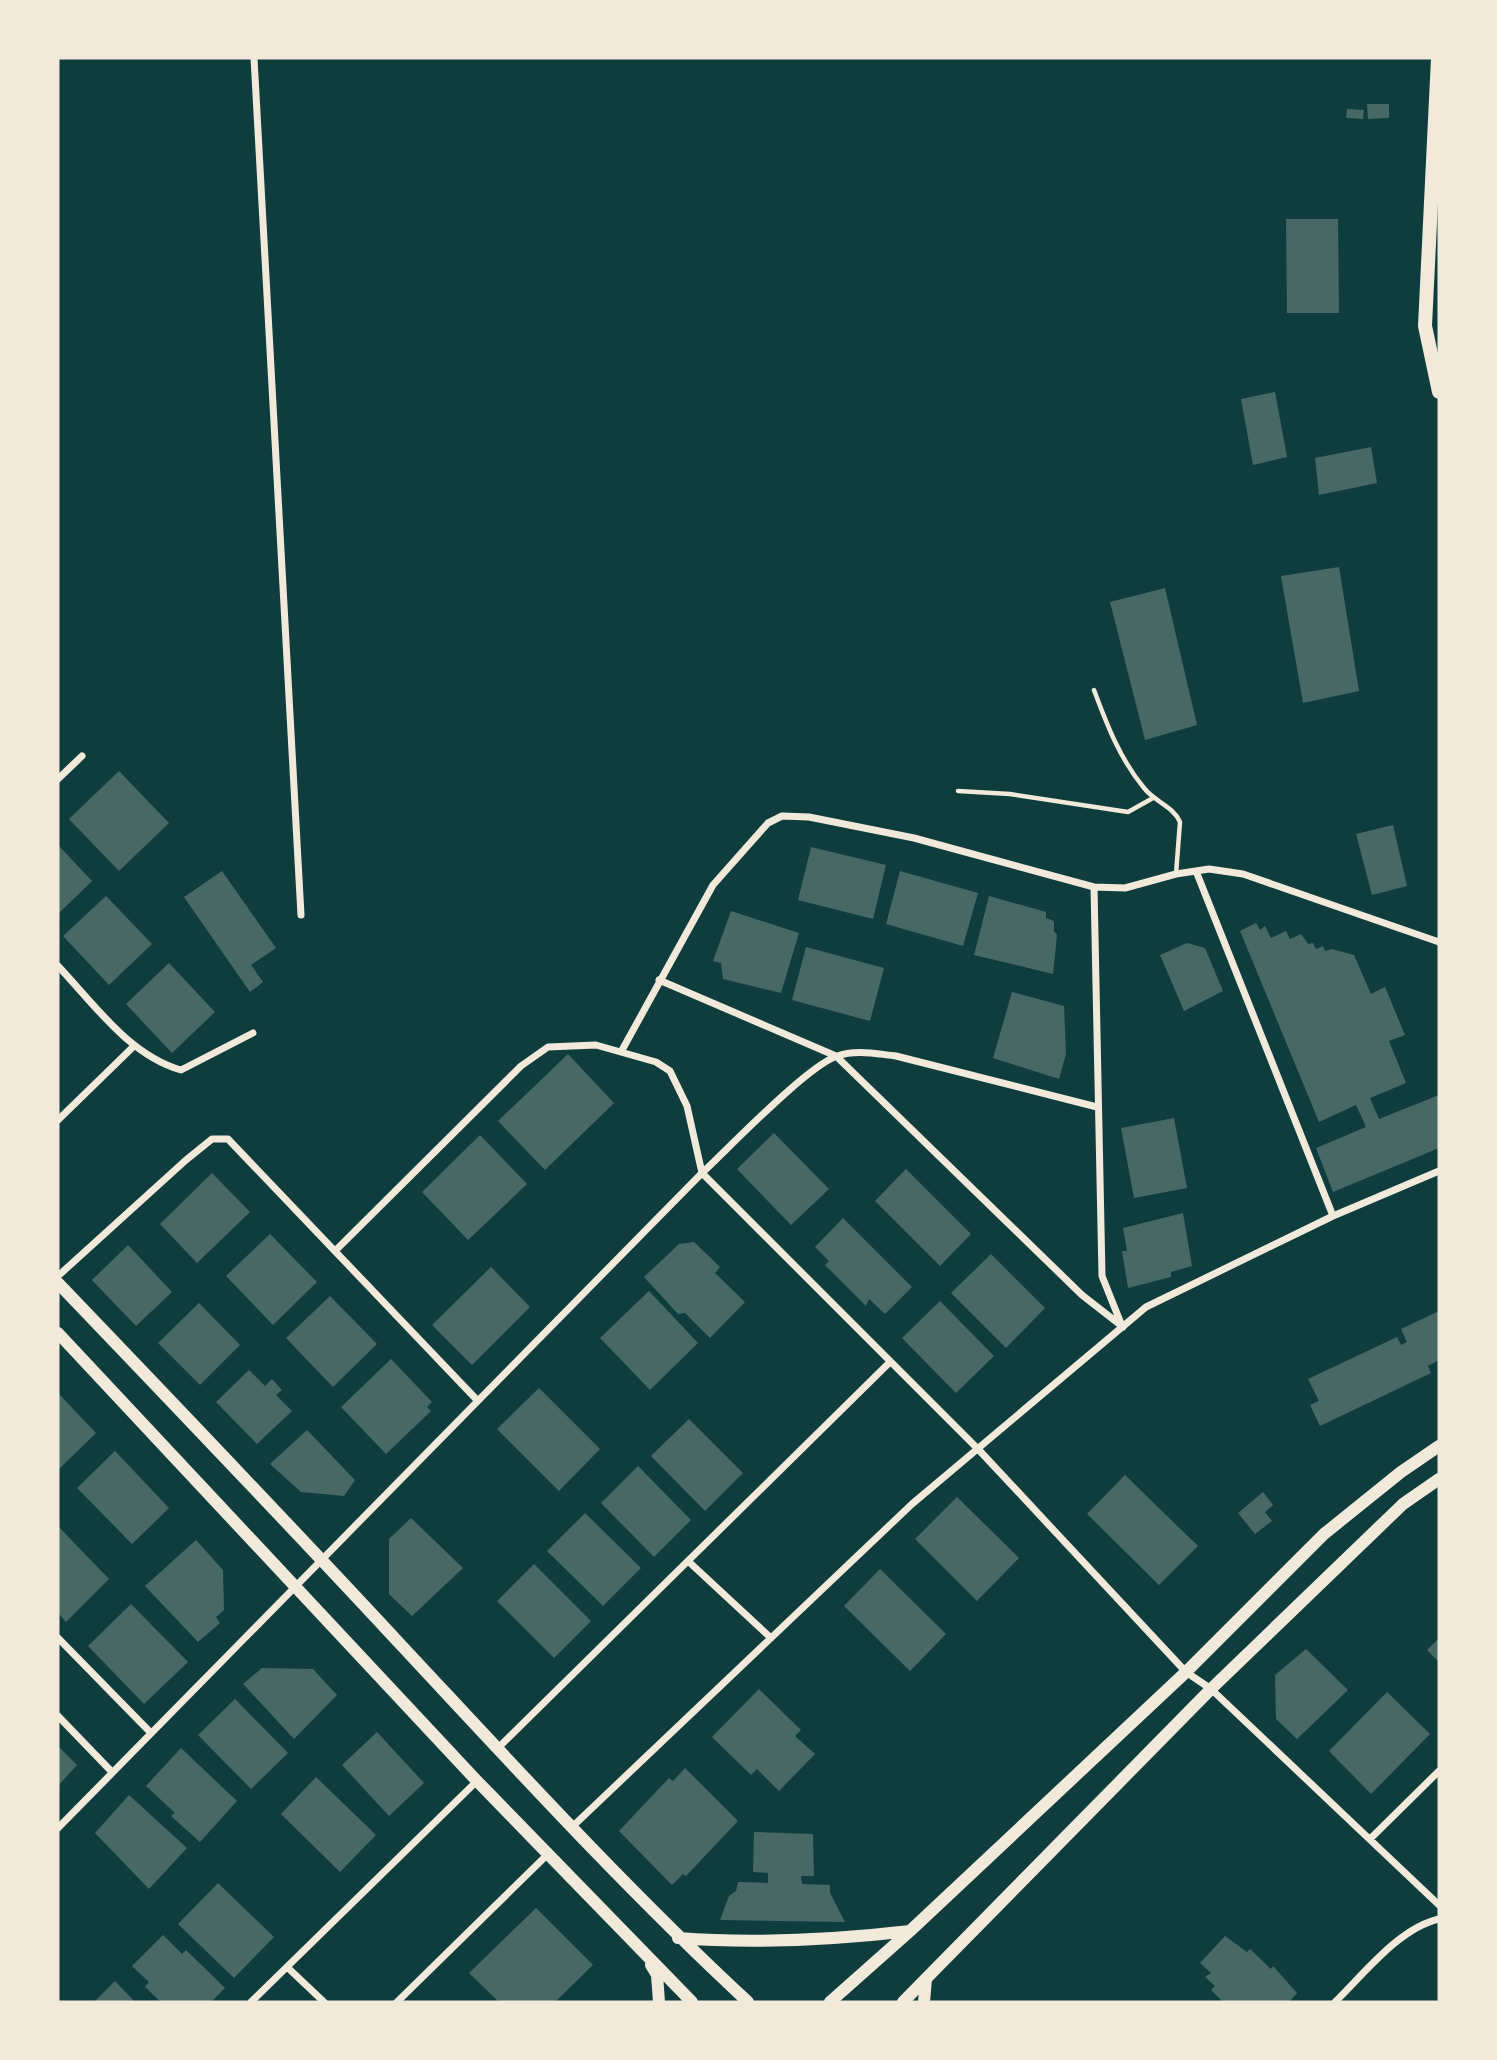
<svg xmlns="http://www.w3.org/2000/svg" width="1497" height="2060" viewBox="0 0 1497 2060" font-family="'Work Sans',sans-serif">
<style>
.building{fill:#486865}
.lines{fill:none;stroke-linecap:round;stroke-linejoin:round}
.service{stroke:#f1e9da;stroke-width:4.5}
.minor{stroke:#f1e9da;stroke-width:7}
.tertiary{stroke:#f1e9da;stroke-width:12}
.secondary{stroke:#f1e9da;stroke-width:14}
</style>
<rect width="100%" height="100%" fill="#0f3d3e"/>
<!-- building -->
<path class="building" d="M1367 104H1389V118L1368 119Z
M1347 109 1364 110 1363 119 1346 118Z
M1286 219H1338L1339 313H1287Z
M1275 392 1287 457 1253 465 1241 399Z
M1371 447 1377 483 1319 495 1315 458Z
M1339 567 1359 691 1303 703 1281 576Z
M1165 588 1197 725 1145 740 1110 602Z
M119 771 169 823 119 871 69 819Z
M1393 825 1407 886 1372 895 1356 834Z
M58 845 92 881 58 914Z
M811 847 886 865 873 919 798 900Z
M222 871 276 948 251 965 263 982 250 992 184 897Z
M900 871 978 893 963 946 886 924Z
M106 896 152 944 109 985 63 936Z
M989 896 1046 912V918L1054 921V931L1057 935 1053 974 974 955Z
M731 911 799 933 781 993 723 979 721 963 713 961Z
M1256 923 1260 930 1265 926 1271 938 1286 931 1290 939 1301 934 1308 944 1313 943 1316 949 1323 946 1325 951 1332 949 1354 955 1371 994 1385 987 1405 1035 1389 1041 1406 1083 1370 1098 1379 1119 1439 1095V1148L1333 1192 1316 1148 1366 1127 1356 1105 1319 1122 1240 931Z
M1187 943 1205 948 1223 991 1184 1011 1160 955Z
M806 947 884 968 870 1021 792 1000Z
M169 963 215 1012 172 1053 126 1004Z
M1012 992 1064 1006 1066 1054 1059 1079 993 1058Z
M568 1054 614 1103 545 1170 498 1121Z
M1174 1118 1187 1188 1134 1198 1121 1128Z
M774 1133 829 1189 791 1225 737 1169Z
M480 1135 527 1184 468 1240 422 1192Z
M906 1169 971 1234 940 1266 875 1201Z
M212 1173 250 1212 197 1263 160 1224Z
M1183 1213 1192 1266 1171 1272V1277L1128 1288 1122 1251H1127L1123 1228Z
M843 1218 912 1287 885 1314 869 1299 866 1306 825 1265 829 1261 815 1247Z
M270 1234 317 1282 273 1325 226 1276Z
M694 1242 720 1267 715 1273 745 1302 710 1338 685 1313 678 1314 644 1277 679 1244Z
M128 1245 172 1292 136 1326 92 1280Z
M991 1254 1045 1308 1006 1348 951 1293Z
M491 1267 530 1307 472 1365 432 1325Z
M649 1291 698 1343 650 1390 600 1338Z
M330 1296 377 1344 333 1387 286 1338Z
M940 1301 994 1356 956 1393 902 1338Z
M199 1303 240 1345 200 1385 158 1343Z
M1439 1311V1360L1428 1366 1431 1373 1320 1426 1310 1405 1319 1401 1308 1379 1397 1337 1401 1345 1407 1342 1401 1329Z
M391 1359 432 1402 427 1407 431 1411 386 1454 341 1407Z
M249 1370 265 1386 272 1379 282 1390 276 1395 292 1411 257 1444 216 1402Z
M539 1388 600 1449 559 1491 497 1429Z
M58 1393 96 1433 58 1470Z
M689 1419 743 1473 705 1511 651 1456Z
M307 1430 355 1480 344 1496 301 1492 270 1464Z
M115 1451 169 1508 132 1544 77 1488Z
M638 1466 691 1520 654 1557 601 1503Z
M1125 1475 1198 1546 1159 1585 1087 1514Z
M1263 1492 1273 1505 1265 1512 1272 1521 1255 1534 1238 1513Z
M957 1497 1019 1558 977 1601 915 1539Z
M585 1513 641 1568 603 1606 547 1551Z
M411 1518 463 1568 412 1616 389 1594V1539Z
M58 1526 109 1579 66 1622 58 1613Z
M196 1540 223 1570 224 1610 216 1617 220 1623 198 1642 145 1586Z
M534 1564 591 1621 554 1658 497 1601Z
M880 1569 946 1634 910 1671 844 1606Z
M131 1604 188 1662 144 1704 88 1646Z
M1439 1638V1662L1427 1650Z
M1306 1649 1348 1690 1297 1739 1276 1719 1275 1675Z
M262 1668 313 1669 337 1695 294 1739 243 1684Z
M759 1689 801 1730 795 1736 815 1754 779 1791 757 1769 751 1775 712 1737Z
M1387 1692 1430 1734 1371 1794 1329 1751Z
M235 1699 288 1753 251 1789 198 1735Z
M377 1732 424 1783 389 1816 342 1765Z
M58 1746 77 1765 58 1786Z
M181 1748 237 1801 200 1842 171 1816 175 1813 146 1786Z
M685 1768 738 1821 686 1876 683 1874 672 1885 619 1831 669 1778 673 1781Z
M316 1777 376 1835 340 1872 281 1814Z
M129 1795 187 1848 149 1889 95 1833Z
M754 1832 813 1834 814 1876H801L802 1884 830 1885V1893L845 1922 720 1920 729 1896 736 1891 738 1882 768 1883V1873L753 1872Z
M218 1883 274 1937 234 1978 178 1924Z
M536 1908 593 1965 555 2002H499L469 1973Z
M163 1935 182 1954 186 1950 225 1988 211 2002H161L145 1987 149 1982 132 1966Z
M1225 1936 1247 1952 1250 1949 1271 1969 1273 1966 1297 1993 1289 2002H1223L1211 1990 1215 1986 1205 1977 1211 1973 1200 1963Z
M115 1981 135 2002H94Z"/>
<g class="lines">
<!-- service -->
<path class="service" d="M1094 690C1107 725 1120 759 1144 788 1155 802 1173 806 1180 822L1176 874
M958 791 1010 794 1128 812 1153 798"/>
<!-- minor -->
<path class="minor" d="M254 58 301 915
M58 779 82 756
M1196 871 1333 1216
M1094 887 1102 1276 1122 1326
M58 966C94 1004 129 1055 181 1070L253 1033
M659 980 836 1056 1082 1295 1123 1327
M621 1052 713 885 768 823 782 816 809 817 914 838 1094 887 1125 888 1176 874 1209 869 1243 874 1439 942
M58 1120 134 1046
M335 1251 521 1066 548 1047 596 1045 656 1062 670 1071 687 1106 702 1173 978 1449 1186 1672 1211 1689 1439 1905
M58 1276 186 1160 212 1139H228L477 1400
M688 1561 771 1638
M58 1638 151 1733
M58 1716 112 1772
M498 1748 890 1362
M58 1828 702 1173C730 1147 806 1067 837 1056 856 1049 877 1054 896 1056L1097 1107
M571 1828 912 1504 1146 1307 1333 1216 1439 1171
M1370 1839 1439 1771
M287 1967 324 2002
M251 2002 477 1781
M397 2002 547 1855
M1335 2002C1364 1974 1399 1928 1439 1919"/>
<!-- tertiary -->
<path class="tertiary" d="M58 1283C173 1403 288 1523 401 1645 514 1766 626 1889 748 2002
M58 1333 477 1781 692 2002
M678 1938C756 1944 832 1940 910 1931
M651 1965 657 1975 659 2002
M830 2002 910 1931 1186 1672 1324 1534 1401 1472 1439 1446
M903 2002 1211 1689 1403 1504 1439 1479
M924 2002 926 1979"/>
<!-- secondary -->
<path class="secondary" d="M1438 58 1425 326 1439 392"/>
</g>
<!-- border -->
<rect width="1497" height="2060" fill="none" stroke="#f1e9da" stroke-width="119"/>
</svg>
